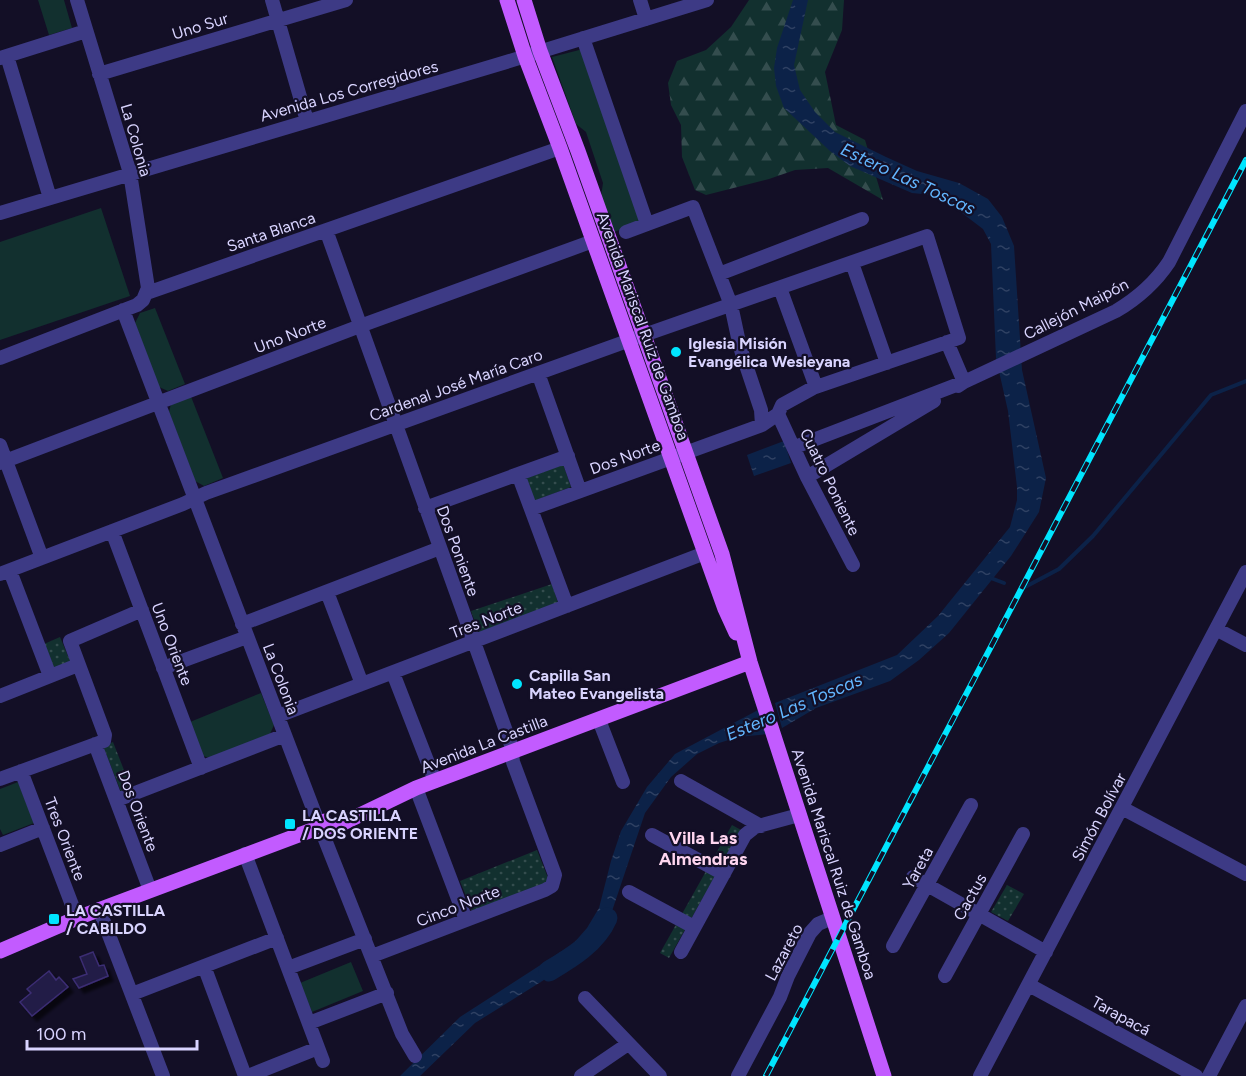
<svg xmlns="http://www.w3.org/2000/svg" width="1246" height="1076" viewBox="0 0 1246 1076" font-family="Figtree,sans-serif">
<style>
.grass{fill:url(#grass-dots)}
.forest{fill:url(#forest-firs)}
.green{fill:#12302f}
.water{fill:url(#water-ripples)}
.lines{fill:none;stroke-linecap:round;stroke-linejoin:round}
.stream{stroke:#0c2248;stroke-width:4}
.river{stroke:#0c2248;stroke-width:21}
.building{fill:#241b47;stroke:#3b2d73;stroke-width:1.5;filter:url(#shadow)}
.minor{stroke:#3d3a85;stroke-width:14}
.major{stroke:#c25bff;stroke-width:15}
.rail-casing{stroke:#00e5ff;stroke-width:6}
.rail{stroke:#130f26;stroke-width:4;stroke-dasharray:11;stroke-linecap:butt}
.poi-dot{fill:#00e5ff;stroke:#130f26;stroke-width:2}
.labels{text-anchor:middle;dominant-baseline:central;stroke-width:4.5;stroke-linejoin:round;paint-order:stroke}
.street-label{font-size:16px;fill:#d9d4ff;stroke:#130f26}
.poi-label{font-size:16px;font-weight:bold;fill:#d9d4ff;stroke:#130f26;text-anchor:start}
.water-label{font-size:18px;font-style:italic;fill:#62b6ff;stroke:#130f26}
.neighbourhood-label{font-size:18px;font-weight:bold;fill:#ffd6f0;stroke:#130f26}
</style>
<defs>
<pattern id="grass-dots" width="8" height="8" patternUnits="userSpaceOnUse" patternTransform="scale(1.5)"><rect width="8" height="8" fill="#12302f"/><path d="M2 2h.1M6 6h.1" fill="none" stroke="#344d4e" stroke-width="1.8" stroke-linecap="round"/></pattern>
<pattern id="forest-firs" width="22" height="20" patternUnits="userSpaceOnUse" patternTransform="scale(1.5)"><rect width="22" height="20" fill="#12302f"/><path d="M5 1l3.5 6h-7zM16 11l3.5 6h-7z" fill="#344d4e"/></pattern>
<pattern id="water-ripples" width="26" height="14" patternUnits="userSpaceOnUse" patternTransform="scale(1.5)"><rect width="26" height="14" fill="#0c2248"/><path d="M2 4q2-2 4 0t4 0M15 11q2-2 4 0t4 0" fill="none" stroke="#2f4163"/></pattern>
<filter id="shadow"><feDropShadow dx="5" dy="5" stdDeviation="1.5" flood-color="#0009"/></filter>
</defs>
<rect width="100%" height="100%" fill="#130f26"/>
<!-- grass -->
<path class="grass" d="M563 464 571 487 534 501 526 478Z
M552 584 559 606 479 633 471 611Z
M60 637 71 663 55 670 44 644Z
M113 742 131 788 121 792 103 746Z
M732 825 741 830 669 958 660 953Z
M537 850 550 883 473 914 460 881Z
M1007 885 1024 894 1008 921 991 912Z"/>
<!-- forest -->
<path class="forest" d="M749 0H844L842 30 825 72 836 125 865 140 883 200 828 168 795 170 769 179 706 195 695 190 682 157 681 125 671 105 668 83 677 61 706 50 731 27Z"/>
<!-- green -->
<path class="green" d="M38 0H64L72 28 49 35Z
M583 49 641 222 614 232 601 196 603 183 586 132 576 124 552 57Z
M101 208 130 296 0 340V242Z
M155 308 185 384 168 391 159 387 135 323 140 313Z
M190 394 223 478 204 486 195 481 169 412 171 404Z
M261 693 274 725 270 734 210 758 203 756 190 722Z
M18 782 34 823 3 835 0 829V789Z
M351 962 363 991 312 1012 300 983Z"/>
<!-- water -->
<path class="water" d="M793 0H808L794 65 800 90 815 112 835 132 886 157 917 171 959 183 988 199 1002 217 1014 246 1022 370 1046 478 1039 512 1011 556 949 633 919 660 890 681 816 708 782 728 775 703 897 655 938 616 1010 527 1017 500V487L1008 411 996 358 991 244 983 229 962 213 933 195 912 193 850 166 830 151 784 108 776 86 774 68 777 48Z
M784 441 791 463 754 476 747 455Z
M760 709 768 734 738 737 719 743 697 754 671 777 645 813 611 914 597 935 555 973 475 1023 420 1076H400L460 1017 573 944 587 928 599 908 611 861 621 831 647 787 675 754Z"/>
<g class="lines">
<!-- stream -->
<path class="stream" d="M988 577 1004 583
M1025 587 1059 569 1093 536 1211 395 1246 381"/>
<!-- river -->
<path class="river" d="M549 971C571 958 596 943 607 918"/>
</g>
<!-- building -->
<path class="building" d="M93 952 99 966 104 965 108 976 79 988 73 979 87 974 80 957Z
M49 971 56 980 59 977 68 987 32 1016 20 1002 31 993 27 989Z"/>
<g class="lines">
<!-- minor -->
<path class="minor" d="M272 0 307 121
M640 0 646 19
M583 38 647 224
M7 56 50 198
M0 58 86 31
M99 74 346 0
M0 213 503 63 707 0
M326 230 511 745 513 762 555 875 552 886 545 890 372 956
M626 232 693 207 731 305 740 347 761 410 762 425
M852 263 887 363
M719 274 862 219
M780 288 816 387
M147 293 560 148
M123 310 320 827 402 1034 415 1056
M947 342 964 382 958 386
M0 358 137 305 143 300 148 288 130 173 77 0
M538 373 580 491
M778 414 807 477 853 565
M0 445 42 558
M795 447 964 382 1116 311C1138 298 1155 283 1169 262L1246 111
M0 463 360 326 593 241
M518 474 567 606
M807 477 934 401
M425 508 568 456
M112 531 201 768
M10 571 50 676
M0 574 183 504 206 493 644 335 927 236 959 338 813 388 782 405 778 414 762 425 531 509
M327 592 362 684
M242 624 440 548
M1216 629 1246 645
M163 668 247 637
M393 673 435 781
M0 696 78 665
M278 716 705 553
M599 720 623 782
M95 744 150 890
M21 771 77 918
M0 779 104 741 105 735 70 641 142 610
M681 781 761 826
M416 788 466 920
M117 800 285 735
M1122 808 1246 874
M652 835 724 874
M0 845 43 828
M245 854 323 1061
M913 877 1046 952
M629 892 694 927
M99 909 163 1076
M893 946 971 805
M681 952 745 835 755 827 799 815
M204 966 245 1076
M288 968 365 939
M945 976 1023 834
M1029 985 1196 1076
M132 994 277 938
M585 998 660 1076
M309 1023 387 993
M248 1076 318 1048
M581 1076 628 1044
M738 1076 780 997 788 976 810 933 818 924 832 918
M980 1076 1246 572
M1209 1076 1246 1006"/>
<!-- major -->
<path class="major" d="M507 0 525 56 560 148 725 609 736 633
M524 0 540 51 578 151 722 554 750 662 884 1076
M320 827 337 826 416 788 750 662
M0 951 77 918 320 827 325 821"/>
<defs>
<path id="rail" d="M766 1076 1246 160"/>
</defs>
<!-- rail casing -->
<use href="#rail" class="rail-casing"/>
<!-- rail -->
<use href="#rail" class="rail"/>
</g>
<!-- markers -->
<g class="poi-dot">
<circle cx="676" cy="352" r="6"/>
<circle cx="517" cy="684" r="6"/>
<rect x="284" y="818" width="12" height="12" rx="3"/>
<rect x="48" y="913" width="12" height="12" rx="3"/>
</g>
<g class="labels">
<!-- street labels -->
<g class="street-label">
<text transform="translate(200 26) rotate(-17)">Uno Sur</text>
<text transform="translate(349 91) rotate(-16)">Avenida Los Corregidores</text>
<text transform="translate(136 140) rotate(74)">La Colonia</text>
<text transform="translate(271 232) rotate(-19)">Santa Blanca</text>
<text transform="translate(1076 309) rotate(-27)">Callejón Maipón</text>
<text transform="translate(643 326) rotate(70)">Avenida Mariscal Ruiz de Gamboa</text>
<text transform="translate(290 335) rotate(-21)">Uno Norte</text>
<text transform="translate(456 385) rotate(-20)">Cardenal José María Caro</text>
<text transform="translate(625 457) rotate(-20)">Dos Norte</text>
<text transform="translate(830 482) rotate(64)">Cuatro Poniente</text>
<text transform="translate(458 551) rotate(70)">Dos Poniente</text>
<text transform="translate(486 620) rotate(-21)">Tres Norte</text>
<text transform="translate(172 644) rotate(69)">Uno Oriente</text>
<text transform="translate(281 679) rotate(69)">La Colonia</text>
<text transform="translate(484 744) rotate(-21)">Avenida La Castilla</text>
<text transform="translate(138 811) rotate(69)">Dos Oriente</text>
<text transform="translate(1099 817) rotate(-62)">Simón Bolívar</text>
<text transform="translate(65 839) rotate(69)">Tres Oriente</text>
<text transform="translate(834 864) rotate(72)">Avenida Mariscal Ruiz de Gamboa</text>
<text transform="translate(918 868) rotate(-61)">Yareta</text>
<text transform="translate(970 897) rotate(-61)">Cactus</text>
<text transform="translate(458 906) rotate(-21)">Cinco Norte</text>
<text transform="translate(784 952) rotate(-62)">Lazareto</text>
<text transform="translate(1121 1016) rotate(29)">Tarapacá</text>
</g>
<!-- poi labels -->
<g class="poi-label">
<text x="688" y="343">Iglesia Misión<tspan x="688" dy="18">Evangélica Wesleyana</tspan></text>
<text x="529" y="675">Capilla San<tspan x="529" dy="18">Mateo Evangelista</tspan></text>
<text x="302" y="815">LA CASTILLA<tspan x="302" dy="18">/ DOS ORIENTE</tspan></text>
<text x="66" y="910">LA CASTILLA<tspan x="66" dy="18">/ CABILDO</tspan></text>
</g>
<!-- water labels -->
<g class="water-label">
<text transform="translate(908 179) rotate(25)">Estero Las Toscas</text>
<text transform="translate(794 707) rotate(-23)">Estero Las Toscas</text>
</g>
<!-- neighbourhood labels -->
<g class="neighbourhood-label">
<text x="703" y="838">Villa Las<tspan x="703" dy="21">Almendras</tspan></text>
</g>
</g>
<!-- scale -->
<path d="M27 1040v9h170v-9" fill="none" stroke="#d9d4ff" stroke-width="3"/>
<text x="36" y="1040" font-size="18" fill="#d9d4ff" stroke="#130f26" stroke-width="4.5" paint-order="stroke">100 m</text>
</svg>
